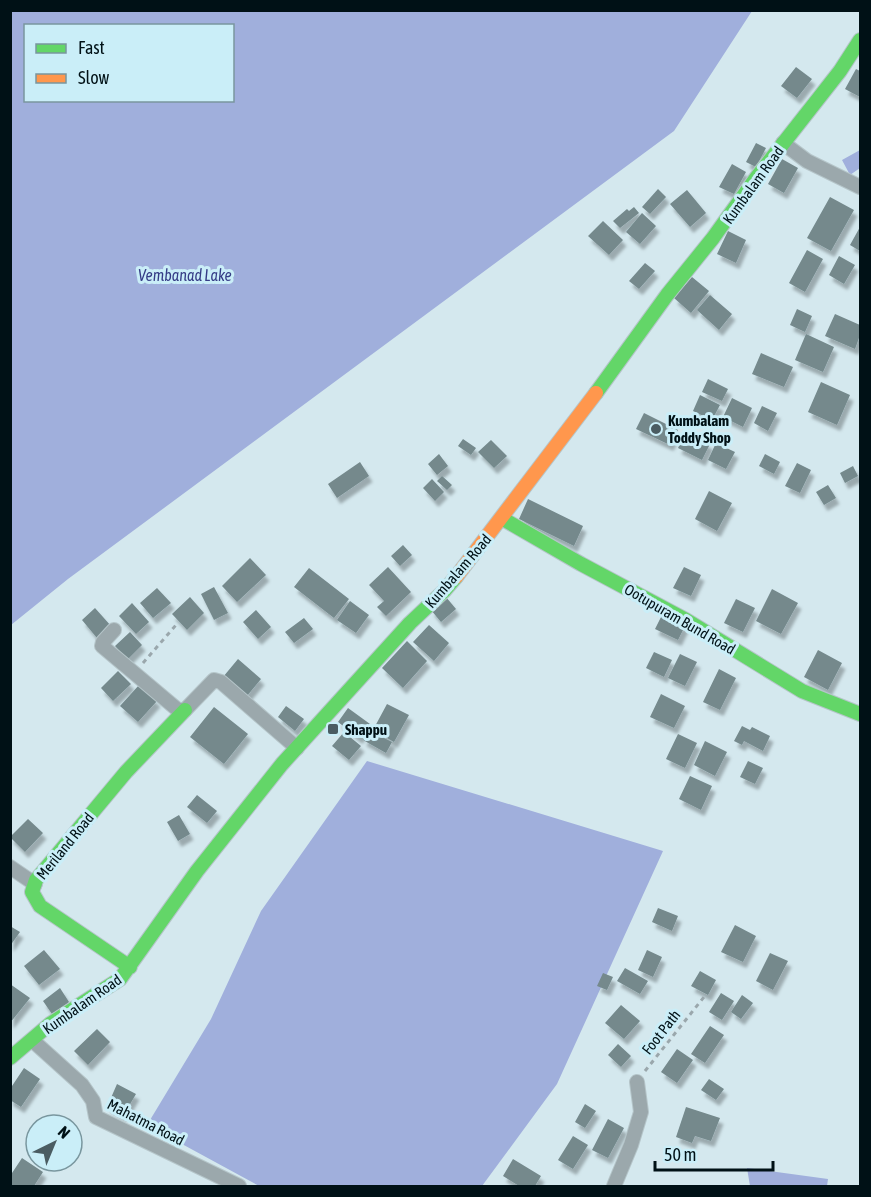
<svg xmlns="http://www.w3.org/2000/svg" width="871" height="1197" viewBox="0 0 871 1197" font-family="'Asap Condensed',sans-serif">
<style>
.water{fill:#a0afdc;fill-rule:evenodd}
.building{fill:#74898c;filter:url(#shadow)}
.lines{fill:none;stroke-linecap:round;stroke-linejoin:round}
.street-casing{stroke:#b5c5c9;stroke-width:16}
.fast-casing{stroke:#b5c5c9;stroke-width:16}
.slow-casing{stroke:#b5c5c9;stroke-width:16}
.path{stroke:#9aa7ac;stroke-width:3;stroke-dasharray:4.5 4.5;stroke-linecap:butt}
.street{stroke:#9ba8ac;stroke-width:14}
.fast{stroke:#63d668;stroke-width:14}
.slow{stroke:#ff974d;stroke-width:14}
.poi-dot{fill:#4a5c62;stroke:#caeef8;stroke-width:2}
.labels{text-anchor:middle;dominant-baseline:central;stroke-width:6;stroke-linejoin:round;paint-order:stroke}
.street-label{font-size:15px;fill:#001116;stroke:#caeef8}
.poi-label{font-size:15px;font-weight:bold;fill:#001116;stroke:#caeef8;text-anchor:start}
.water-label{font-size:16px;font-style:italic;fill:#353c86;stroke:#caeef8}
</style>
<defs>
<filter id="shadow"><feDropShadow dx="3.5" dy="6" stdDeviation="1.5" flood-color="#0004"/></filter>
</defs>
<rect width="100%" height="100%" fill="#d4e8ee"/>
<!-- water -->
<path class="water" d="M11 10H752V11L674 131 68 579 11 625ZM26 26H232V100H26Z
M860 150V168L850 175 842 160Z
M367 761 663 851 557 1084 482 1186H259L147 1125 211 1019 261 911Z
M747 1168 828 1179 827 1186H750Z"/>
<!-- building -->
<path class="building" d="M796 67 812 79 797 98 781 86Z
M856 69 860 71V97L845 89Z
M756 143 766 148 756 167 746 162Z
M782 159 798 168 784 193 768 184Z
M732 164 746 172 734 194 719 187Z
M658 189 666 197 650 214 642 207Z
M687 190 706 213 690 227 670 204Z
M830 197 854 210 831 251 807 238Z
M634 207 639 213 620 228 613 221 627 209 629 211Z
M642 213 656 226 640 244 626 232Z
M603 221 623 240 609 255 588 236Z
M860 227V251L850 245Z
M728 231 746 240 736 263 717 254Z
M807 250 823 259 805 292 789 283Z
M839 256 855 265 844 284 829 275Z
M645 263 655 271 639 289 629 281Z
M692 277 709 291 691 313 674 298Z
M710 295 732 314 719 330 697 310Z
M797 309 812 316 805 332 790 325Z
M835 314 860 325V335L855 349 825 336Z
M806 334 834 347 823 372 795 360Z
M761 353 793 367 784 387 752 374Z
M708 379 728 389 722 401 702 392Z
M821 382 850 395 837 425 808 412Z
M700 395 720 405 712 420 693 411Z
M732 398 752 408 743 427 723 417Z
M762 406 777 413 768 431 754 423Z
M644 413 678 430 670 445 636 429Z
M686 432 710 444 702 460 678 448Z
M463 439 476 448 471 455 458 446Z
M491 440 507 456 494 468 478 452Z
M716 443 735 452 726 469 708 460Z
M439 454 448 466 437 475 428 464Z
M765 454 780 462 774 474 759 466Z
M360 462 369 476 337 498 328 484Z
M797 463 811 470 800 493 785 486Z
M853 466 858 476 845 483 840 473Z
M442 476 452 485 447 490 437 481Z
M432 479 444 492 435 501 423 488Z
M828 485 836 498 824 505 816 492Z
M709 491 732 503 717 531 695 519Z
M528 499 583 526 574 546 519 519Z
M403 545 412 555 400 566 391 556Z
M250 558 266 575 237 602 222 586Z
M388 567 411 592 386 616 377 607 384 601 369 585Z
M684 567 701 575 691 596 673 588Z
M309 568 349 599 334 618 294 587Z
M214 587 228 613 214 620 201 594Z
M157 588 171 603 153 618 140 603Z
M772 589 798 603 781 634 756 621Z
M190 597 204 613 187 630 172 614Z
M446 597 456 609 441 622 431 610Z
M736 599 755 608 743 632 724 623Z
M350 601 369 615 356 633 337 620Z
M132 603 149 622 136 634 119 616Z
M95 608 111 626 97 638 82 620Z
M256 610 271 627 258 639 243 622Z
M662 615 685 626 678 640 655 629Z
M304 618 313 629 294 643 285 632Z
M429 625 449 643 434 661 413 642Z
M130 632 142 645 127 660 115 646Z
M407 641 427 661 403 688 382 668Z
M818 650 842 663 828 690 804 677Z
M654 652 672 660 664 677 646 668Z
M680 654 697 662 685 686 668 678Z
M238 659 261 679 246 697 223 677Z
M719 669 736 678 720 710 703 702Z
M118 671 131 684 113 701 101 688Z
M139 685 157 701 138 722 120 706Z
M661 694 685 706 674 728 650 717Z
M387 704 409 715 394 742 373 730Z
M286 706 304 719 295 731 278 717Z
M214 707 248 734 224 764 190 737Z
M348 708 370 724 359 738 338 722Z
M742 726 750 730 752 727 770 736 763 751 744 741 742 745 734 741Z
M368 730 392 742 386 753 363 740Z
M344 732 361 746 349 760 332 746Z
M678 734 697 743 685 768 666 759Z
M705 741 727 752 715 776 694 765Z
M748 761 763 768 755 784 740 777Z
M690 776 712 786 701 810 679 799Z
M197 795 217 811 207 823 187 807Z
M179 815 190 834 178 841 167 822Z
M28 819 43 833 25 852 10 837Z
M658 908 678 916 672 931 652 922Z
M735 925 756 936 743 962 721 952Z
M10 926 20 932 10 946Z
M44 950 60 969 39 985 24 966Z
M647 950 662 957 653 977 638 970Z
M770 953 788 961 773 990 756 981Z
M625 968 648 981 640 994 617 981Z
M700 971 716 980 708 995 691 986Z
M603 973 613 977 607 990 597 986Z
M10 984 30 998 10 1023Z
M60 988 69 1002 52 1014 43 1001Z
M721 993 734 1001 722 1020 709 1012Z
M742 995 753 1003 741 1019 731 1012Z
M621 1005 640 1021 624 1039 605 1023Z
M710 1026 724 1035 705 1063 691 1054Z
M97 1029 110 1042 88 1065 74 1051Z
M618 1044 631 1056 621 1067 608 1055Z
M677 1049 693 1060 677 1083 661 1072Z
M24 1068 40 1079 21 1107 10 1100V1089Z
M709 1079 724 1089 716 1100 701 1090Z
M117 1084 136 1094 123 1116 107 1107Z
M585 1104 596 1111 585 1128 575 1122Z
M686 1107 720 1118 711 1141 695 1136 692 1143 676 1137Z
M608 1119 624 1128 608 1158 592 1150Z
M573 1136 588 1145 573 1169 558 1160Z
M22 1158 43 1172 34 1186H10V1176Z
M513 1159 541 1176 535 1186H519L503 1176Z"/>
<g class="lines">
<defs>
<path id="street" d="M783 143 807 161 860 187
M114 630 103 642 102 646 178 710H185L214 680 221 682 297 748
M10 867 35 884
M32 1040 82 1085 93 1101 96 1117 239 1186
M614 1186 631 1145 641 1112 637 1082"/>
<path id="fast" d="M596 393 667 295 713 238 756 178 840 71 860 40
M503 519 581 564 686 620 802 691 860 714
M130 967 40 906 32 892 36 880 126 772 185 710
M10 1058 50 1024 120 979 197 871 282 764 410 623 444 591 456 577"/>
<path id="slow" d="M456 577 596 393"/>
</defs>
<!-- street casing -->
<use href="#street" class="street-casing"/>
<!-- fast casing -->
<use href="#fast" class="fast-casing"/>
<!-- slow casing -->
<use href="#slow" class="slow-casing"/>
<!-- path -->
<path class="path" d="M143 663 176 625
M645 1071 704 997"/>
<!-- street -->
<use href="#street" class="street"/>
<!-- fast -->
<use href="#fast" class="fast"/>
<!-- slow -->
<use href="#slow" class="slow"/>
</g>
<!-- markers -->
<g class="poi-dot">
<circle cx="656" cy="429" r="6"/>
<rect x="327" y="723" width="12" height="12" rx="3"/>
</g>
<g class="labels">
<!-- street labels -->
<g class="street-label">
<text transform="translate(753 185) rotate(-54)">Kumbalam Road</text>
<text transform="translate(458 571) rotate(-49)">Kumbalam Road</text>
<text transform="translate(680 619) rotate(30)">Ootupuram Bund Road</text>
<text transform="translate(65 846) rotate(-51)">Meriland Road</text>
<text transform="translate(82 1004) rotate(-35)">Kumbalam Road</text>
<text transform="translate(661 1032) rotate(-52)">Foot Path</text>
<text transform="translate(146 1122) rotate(27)">Mahatma Road</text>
</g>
<!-- poi labels -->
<g class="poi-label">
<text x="668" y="420">Kumbalam<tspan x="668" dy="17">Toddy Shop</tspan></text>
<text x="345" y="729">Shappu</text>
</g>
<!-- water labels -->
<g class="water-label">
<text x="185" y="275">Vembanad Lake</text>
</g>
</g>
<!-- border -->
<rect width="871" height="1197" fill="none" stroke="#001116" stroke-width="24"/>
<!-- legend -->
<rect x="24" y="24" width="210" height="78" fill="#caeef8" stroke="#79969e" stroke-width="1.5"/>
<rect x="36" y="44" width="30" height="9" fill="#63d668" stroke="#79969e" stroke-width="1.5"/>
<text x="78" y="54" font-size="18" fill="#001116">Fast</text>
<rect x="36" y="74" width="30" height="9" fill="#ff974d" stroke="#79969e" stroke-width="1.5"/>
<text x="78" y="84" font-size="18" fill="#001116">Slow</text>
<!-- north arrow -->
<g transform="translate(54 1143) rotate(43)"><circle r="28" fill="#caeef8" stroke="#79969e" stroke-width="1.5"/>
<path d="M0-4.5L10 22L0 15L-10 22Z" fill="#4a5c62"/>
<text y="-9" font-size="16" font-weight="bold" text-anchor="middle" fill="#001116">N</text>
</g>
<!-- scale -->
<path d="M655 1161v9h118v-9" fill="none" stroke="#001116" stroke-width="3"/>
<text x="664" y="1161" font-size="18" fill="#001116" stroke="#caeef8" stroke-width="4.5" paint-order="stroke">50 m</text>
</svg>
